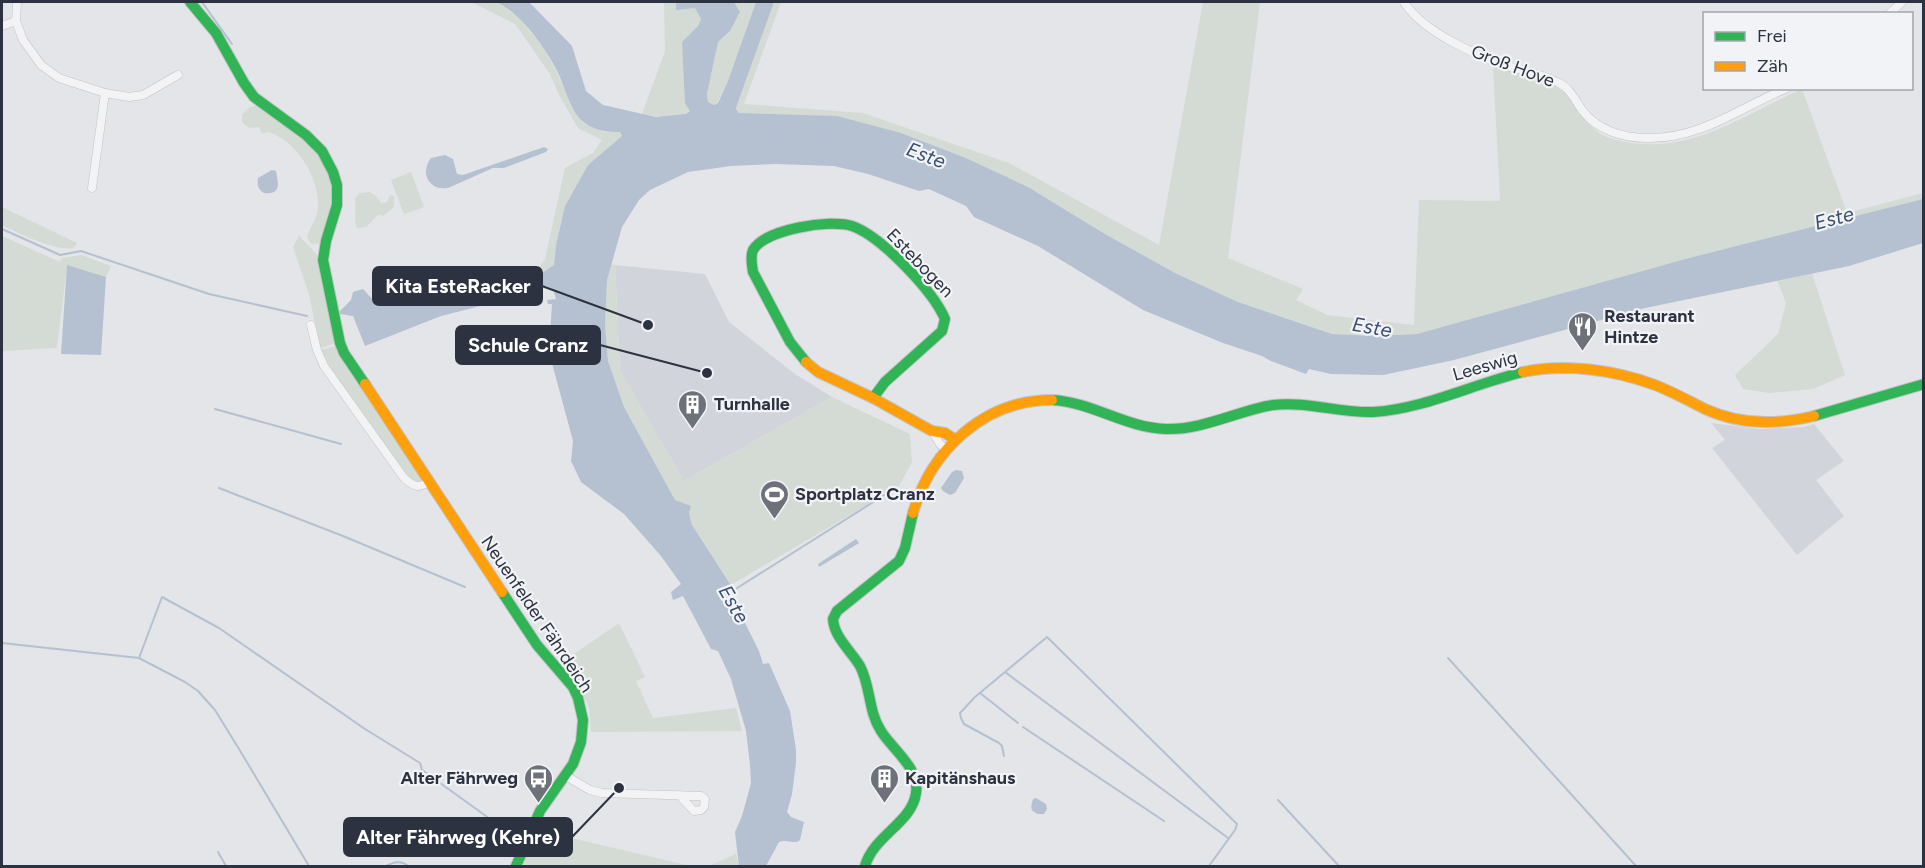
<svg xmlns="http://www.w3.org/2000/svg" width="1925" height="868" viewBox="0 0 1925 868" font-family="Figtree,sans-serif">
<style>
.built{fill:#d2d4db}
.green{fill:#d4dbd4}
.water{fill:#b5c0d0}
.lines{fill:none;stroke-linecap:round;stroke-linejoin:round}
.stream{stroke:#b5c0d0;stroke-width:2}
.street-casing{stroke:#c2c3c6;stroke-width:9}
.fast-casing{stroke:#c2c3c6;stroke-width:12}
.slow-casing{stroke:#c2c3c6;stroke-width:12}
.street{stroke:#f3f3f5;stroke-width:8}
.fast{stroke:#30b455;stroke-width:10}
.slow{stroke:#ff9f0a;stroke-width:10}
.labels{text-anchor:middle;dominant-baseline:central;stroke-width:4.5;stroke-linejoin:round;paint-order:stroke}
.street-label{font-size:18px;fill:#2c323f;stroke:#f2f3f7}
.poi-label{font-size:18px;font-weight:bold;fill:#2c323f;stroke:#f2f3f7;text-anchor:start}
.water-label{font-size:20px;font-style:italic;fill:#3a4e6f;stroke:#f2f3f7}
.leader{fill:none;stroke:#2c323f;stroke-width:2}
.callout-dot{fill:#2c323f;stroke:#f2f3f7;stroke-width:2}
.callout{fill:#2c323f;stroke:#2c323f;stroke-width:2}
.callout-label{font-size:20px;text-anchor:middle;font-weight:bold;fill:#fff}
</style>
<rect width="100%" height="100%" fill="#e3e5e8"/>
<!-- built -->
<path class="built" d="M615 265 705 274 729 322 795 374 832 397 684 481 620 371Z
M1711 423 1758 429 1804 427 1814 424 1844 461 1816 480 1844 516 1797 555 1712 448 1725 440Z"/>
<!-- green -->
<path class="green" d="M471 2H498L520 19 544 48 582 122 604 132H620L622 136 588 165 565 206 556 245 554 265 542 273 535 272 545 259 565 168 593 153 602 140 578 128 559 95 550 74 515 24Z
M664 2H676L677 10 695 7 701 19 698 26 682 42 691 111C679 120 655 117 642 114L665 51Z
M734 2H756L728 81 717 103 714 105 708 102 707 94 718 42 730 31 740 12Z
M774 2H781L744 104 863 113 1009 163 1159 245 1203 2H1260L1228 258 1303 289 1296 300 1327 315 1414 325 1419 200 1500 201 1493 65C1510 71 1548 80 1561 90 1577 102 1581 121 1601 134 1609 139 1621 141 1631 143 1696 152 1745 114 1802 89L1847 213 1923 193V199L1689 258 1417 334 1374 336 1332 334 1238 302 1175 273 1105 234 1028 187 966 158 901 133 739 113 736 109 737 105Z
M259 105 302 134 326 164 333 187V207L320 243 314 244 310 243 307 237C310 226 318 218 318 206 319 177 296 140 268 132L262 134 259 127 249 128 242 122V114L250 107Z
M411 172 424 207 404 214 391 180Z
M369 192 375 195 381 203 387 202 390 195 394 196V207L383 216 379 214C370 220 372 228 357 228 354 222 356 207 355 198L360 193Z
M2 207 77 243 74 248C53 251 21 234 2 225Z
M299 235C305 244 314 249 319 259L337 343 320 348 309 294 293 247Z
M2 236 60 262 62 258 82 255 111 266 106 277 67 266 57 348 2 351Z
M611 264 615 265 620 371 684 481 832 397 910 434 912 462 899 486 731 585 692 525 689 513 691 506 675 500 624 407 608 361 605 326 607 280Z
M1812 273 1845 375 1813 389 1769 393 1743 389 1735 375 1778 334 1786 303 1777 280Z
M338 345 422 477V481L417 482 407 476 334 374 321 350Z
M619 623 645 677 636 681 653 718 736 708 742 731 591 732 589 707 577 683 561 663Z
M537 830 691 866H520Z
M736 854 739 866H709Z"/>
<!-- water -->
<path class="water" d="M497 2H529L572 46 586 91 603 105 656 117 686 114 690 111 685 103 682 42 698 26 701 19 695 8 676 10V2H734L740 12 730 31 718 42 707 94 708 102 714 105 718 103 728 81 756 2H774L737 105 736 109 739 113 837 116 901 133 966 158 1028 187 1105 234 1175 273 1238 302 1332 334 1374 336 1417 334 1689 258 1923 199V243L1849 266 1645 308 1454 360 1383 375 1331 374 1309 369 1306 374 1271 361 1262 356 1223 343 1143 310 1038 246 974 217 966 206 929 189 919 191 868 174 834 166 776 164 731 166 688 172 650 190 639 200 622 227 607 280 605 326 608 361 624 407 675 500 691 506 689 513 692 525 734 590 731 595 759 651 763 664 769 663 790 711 796 750V763L792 794 787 812 791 817 804 822 800 840C794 845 787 839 779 842L766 866H739L735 832 742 816 751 783 750 765 746 731 731 679 718 651 711 649 683 596 673 600 671 592 681 584 661 556 624 514 581 482 571 461 573 441 549 352 552 304H548L547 300 556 299 553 289 546 286 524 295 441 316 365 346 353 316 340 314V311L351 300 353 292 363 289 374 301C400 293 427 298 453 294 478 290 510 279 535 272L542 273 554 265 556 245 565 206 588 165 622 136 620 132C607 132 596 131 585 123 572 115 565 88 559 75 546 48 523 16 497 2Z
M544 147 548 149 546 152 504 168H493L448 188C430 191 419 174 431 158L445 155 453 159 457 174 463 175Z
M272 170 276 171C278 183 282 195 264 193 258 189 257 185 258 178Z
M67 265 106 277 101 355 61 354Z
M956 470 962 471 964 478 955 493 950 495 943 491 941 488 952 472Z
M856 539 859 543 819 567 818 564Z
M1036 798 1046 804 1047 809 1044 814H1038C1029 810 1031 807 1033 799Z"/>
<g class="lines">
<!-- stream -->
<path class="stream" d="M202 2 232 44
M2 229 60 255 81 251 209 294 307 316
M215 409 341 444
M219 488 343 536 465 587
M734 590 886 494
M2 643 139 658 185 682 198 691 215 710 239 749 309 866
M139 658 162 597 219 628 365 729 420 763 422 770 504 829
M1448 658 1636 866
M1005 672 1047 637 1237 824 1235 830 1209 866
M980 693 1018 723
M1023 727 1164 821
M1004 756 1002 746 999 743 964 724 961 718 960 713 975 697 1005 672 1228 838
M1278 800 1339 866
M218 852 226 866
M386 866C394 862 401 860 408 866"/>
<defs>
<path id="street" d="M17 2 16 21 23 40 41 65 59 78 105 93 129 97 143 95 178 75
M1404 2C1423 32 1477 56 1511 67 1527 71 1544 75 1559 83 1570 88 1575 100 1582 110 1597 130 1623 138 1647 138 1701 139 1739 108 1787 88
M1889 14 1902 2
M2 26 16 21
M92 188 105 93
M311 325 317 350 324 366 404 478C413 486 418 489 428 482
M932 431 940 444 947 450
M566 776 590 790 602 793 701 796 705 799 704 807 701 810 694 811 679 795"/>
<path id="fast" d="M190 2 216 33 244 83 254 97 306 135 322 151 333 172 337 185V205L326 241 323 260 340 343 344 353 365 384
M806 362 790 342 753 272C752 265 750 257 753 250 765 229 831 219 852 226 881 236 933 291 945 319L942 331 885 382 873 398
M1052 400C1092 402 1126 428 1166 429 1203 430 1237 411 1273 405 1307 401 1339 413 1373 412 1424 409 1473 384 1523 372
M1814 416 1924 384
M502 592 537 645 573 687 578 698 583 720 581 742 573 764 540 811 516 866
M865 866C874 835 912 823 916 793 920 768 892 749 881 731 868 711 871 687 860 666 851 651 834 637 833 619L837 611 899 561 905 548 913 513"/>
<path id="slow" d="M806 362 818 372 873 398 932 431 945 433 956 440
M1523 372C1565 363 1615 370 1655 385 1673 392 1689 401 1705 409 1740 425 1777 425 1814 416
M365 384 502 592
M913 513C931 450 984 400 1052 400"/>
</defs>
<!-- street casing -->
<use href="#street" class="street-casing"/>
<!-- fast casing -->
<use href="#fast" class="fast-casing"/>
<!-- slow casing -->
<use href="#slow" class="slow-casing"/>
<!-- street -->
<use href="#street" class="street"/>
<!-- fast -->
<use href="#fast" class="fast"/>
<!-- slow -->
<use href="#slow" class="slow"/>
</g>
<!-- icons -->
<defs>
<symbol id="restaurant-pin" viewBox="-11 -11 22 30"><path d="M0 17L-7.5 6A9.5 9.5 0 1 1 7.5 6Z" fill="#6c717a" stroke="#f2f3f7"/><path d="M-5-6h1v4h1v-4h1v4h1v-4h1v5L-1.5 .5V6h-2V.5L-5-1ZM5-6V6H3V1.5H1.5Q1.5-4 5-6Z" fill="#fff"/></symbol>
<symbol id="building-pin" viewBox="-11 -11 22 30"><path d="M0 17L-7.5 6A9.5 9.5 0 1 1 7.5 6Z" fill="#6c717a" stroke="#f2f3f7"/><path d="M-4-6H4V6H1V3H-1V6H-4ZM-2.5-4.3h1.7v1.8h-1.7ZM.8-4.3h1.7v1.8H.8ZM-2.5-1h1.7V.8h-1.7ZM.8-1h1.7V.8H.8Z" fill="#fff"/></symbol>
<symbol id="stadium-pin" viewBox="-11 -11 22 30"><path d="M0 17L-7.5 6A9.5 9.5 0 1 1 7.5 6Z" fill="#6c717a" stroke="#f2f3f7"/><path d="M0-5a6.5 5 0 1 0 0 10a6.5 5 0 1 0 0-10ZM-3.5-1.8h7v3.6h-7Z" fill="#fff"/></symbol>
<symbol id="bus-pin" viewBox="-11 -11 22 30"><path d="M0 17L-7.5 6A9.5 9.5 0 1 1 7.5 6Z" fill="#6c717a" stroke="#f2f3f7"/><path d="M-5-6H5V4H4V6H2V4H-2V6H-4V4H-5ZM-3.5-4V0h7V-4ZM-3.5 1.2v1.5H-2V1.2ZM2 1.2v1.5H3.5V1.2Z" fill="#fff"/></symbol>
</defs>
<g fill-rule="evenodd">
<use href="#restaurant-pin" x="1566" y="310" width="33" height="45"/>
<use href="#building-pin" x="676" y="388" width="33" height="45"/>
<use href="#stadium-pin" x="758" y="478" width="33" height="45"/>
<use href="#bus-pin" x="522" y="762" width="33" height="45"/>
<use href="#building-pin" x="868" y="762" width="33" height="45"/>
</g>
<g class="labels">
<!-- street labels -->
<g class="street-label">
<text transform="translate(1513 66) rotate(21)">Groß Hove</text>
<text transform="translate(920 263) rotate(46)">Estebogen</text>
<text transform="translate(1485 366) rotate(-16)">Leeswig</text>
<text transform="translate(537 614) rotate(56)">Neuenfelder Fährdeich</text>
</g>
<!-- poi labels -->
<g class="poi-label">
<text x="1604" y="316">Restaurant<tspan x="1604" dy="21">Hintze</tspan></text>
<text x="714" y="404">Turnhalle</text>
<text x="795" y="494">Sportplatz Cranz</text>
<text x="518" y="778" text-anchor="end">Alter Fährweg</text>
<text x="905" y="778">Kapitänshaus</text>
</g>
<!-- water labels -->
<g class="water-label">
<text transform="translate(926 155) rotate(21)">Este</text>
<text transform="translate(1834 218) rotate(-15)">Este</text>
<text transform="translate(1372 327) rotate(10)">Este</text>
<text transform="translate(734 604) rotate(60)">Este</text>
</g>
</g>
<!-- callouts -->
<path class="leader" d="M648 325L542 286M707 373L600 345M619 788L572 837"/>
<g class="callout-dot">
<circle cx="648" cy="325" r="6"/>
<circle cx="707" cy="373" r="6"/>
<circle cx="619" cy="788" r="6"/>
</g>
<g class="callout">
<rect x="373" y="267" width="169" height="38" rx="6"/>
<rect x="456" y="326" width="144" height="38" rx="6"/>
<rect x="344" y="818" width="228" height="38" rx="6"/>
</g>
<g class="callout-label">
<text x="458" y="293">Kita EsteRacker</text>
<text x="528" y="352">Schule Cranz</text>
<text x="458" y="844">Alter Fährweg (Kehre)</text>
</g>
<!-- border -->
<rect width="1925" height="868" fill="none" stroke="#2c323f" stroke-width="6"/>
<!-- legend -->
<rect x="1703" y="12" width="210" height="78" fill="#f2f3f7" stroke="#a3a6ad" stroke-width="1.5"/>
<rect x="1715" y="32" width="30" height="9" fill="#30b455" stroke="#a3a6ad" stroke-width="1.5"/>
<text x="1757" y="42" font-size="18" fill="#2c323f">Frei</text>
<rect x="1715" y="62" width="30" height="9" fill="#ff9f0a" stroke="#a3a6ad" stroke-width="1.5"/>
<text x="1757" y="72" font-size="18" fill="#2c323f">Zäh</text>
</svg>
